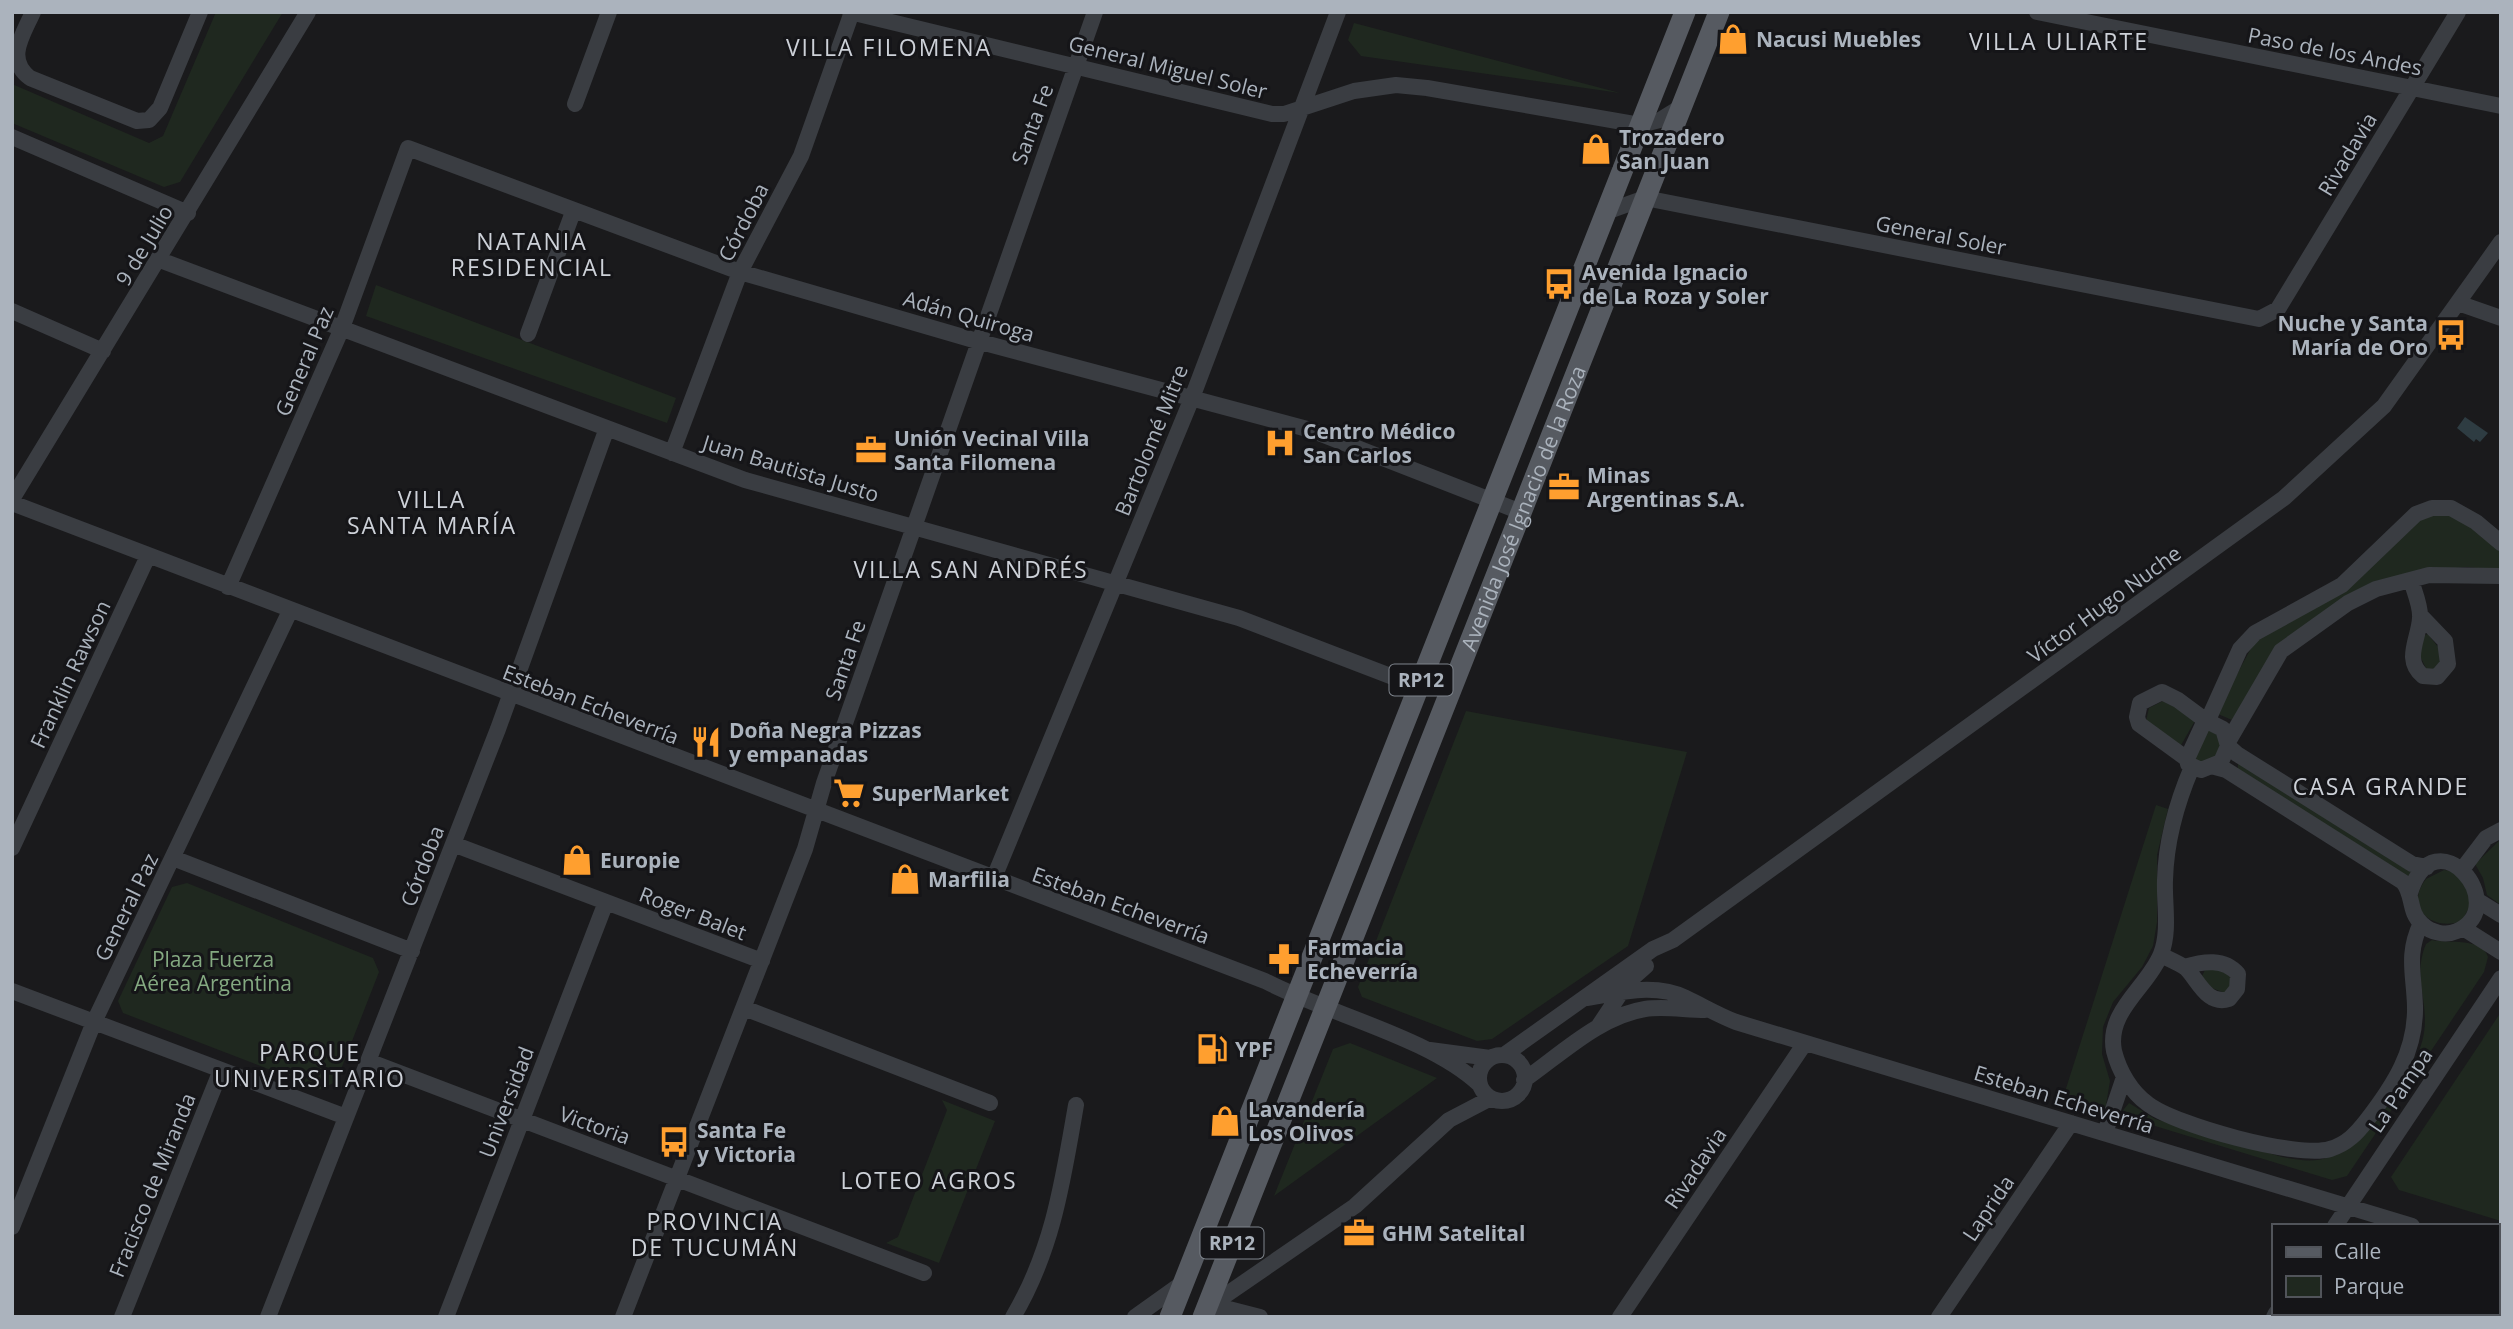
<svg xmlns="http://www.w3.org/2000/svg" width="2513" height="1329" viewBox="0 0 2513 1329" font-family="'Open Sans',sans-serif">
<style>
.green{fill:#1f281f}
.water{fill:#2e3c42}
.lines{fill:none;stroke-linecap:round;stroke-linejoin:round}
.minor{stroke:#3a3d42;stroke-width:16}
.major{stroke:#565a61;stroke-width:21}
.labels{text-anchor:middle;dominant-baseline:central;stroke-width:6;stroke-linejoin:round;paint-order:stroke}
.shield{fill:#151518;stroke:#7e848c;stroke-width:2}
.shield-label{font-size:19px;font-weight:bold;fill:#abb3bd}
.poi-label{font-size:21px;font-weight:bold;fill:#abb3bd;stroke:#151518;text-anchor:start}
.street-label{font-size:21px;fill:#abb3bd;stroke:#151518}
.park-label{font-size:21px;fill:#84a981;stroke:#151518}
.neighbourhood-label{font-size:23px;letter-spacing:2px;fill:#cdd1d8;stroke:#151518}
</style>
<rect width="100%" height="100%" fill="#1a1a1c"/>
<!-- green -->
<path class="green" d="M216 12H283L180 182 164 187 12 123V84L149 143 163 136Z
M1354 23 1620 93 1361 56 1348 40Z
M376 285 676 398 667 423 366 316Z
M2447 514 2468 524 2501 551V570L2466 567 2422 571 2285 639 2232 720 2218 714V709L2255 641 2353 585 2421 517Z
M2428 634 2438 647 2441 660 2435 669 2427 670 2419 654 2423 636Z
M2163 701 2196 719 2180 747 2146 721 2149 708Z
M1466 711 1687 752 1628 946 1492 1039 1477 1041 1362 997 1358 987Z
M2206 729 2220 736V757L2202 762 2196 760 2192 752Z
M2238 763 2411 871 2408 877 2238 769Z
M2156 805 2168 809 2157 855V922L2153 946 2142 967 2113 1002 2103 1027 2102 1054 2110 1081 2105 1111 2063 1098Z
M2501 839V905L2487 895 2483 878 2475 864Z
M2444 870 2457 872 2474 898 2462 921C2431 932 2404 907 2426 879Z
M187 883 373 958 379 972 336 1082 320 1089 123 1013 118 1001 172 887Z
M2432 940C2449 944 2482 937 2488 957L2484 972 2347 1176 2332 1180 2119 1115 2129 1103 2155 1119 2282 1157C2296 1160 2315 1163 2329 1157 2368 1139 2417 1075 2424 1033 2429 999 2412 978 2426 944Z
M2213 969 2226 973 2232 979 2231 987 2225 993 2209 987 2202 976 2205 970Z
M2501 1012V1221L2399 1190 2391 1177Z
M1350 1043 1437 1078 1274 1196 1333 1049Z
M942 1100 995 1121 939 1263 886 1243 898 1237 947 1110Z"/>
<!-- water -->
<path class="water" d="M2465 417 2488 433 2480 442 2476 439 2474 442 2457 428Z"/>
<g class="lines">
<!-- minor -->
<path class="minor" d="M33 12C23 35 5 59 30 78L137 121 149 120 160 108 200 12
M850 12 1272 114H1284L1354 91 1396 85 1427 88 1640 125 1660 120 1681 107
M2037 12 2501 106
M575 104 609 12
M12 137 188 213
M1606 212 1645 198 2259 319 2278 309 2458 12
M160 260 745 480 1239 618 1419 687
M2458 303 2501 318
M12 311 103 351
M528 334 573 212
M672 453 740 272 801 156 852 12
M12 499 308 12
M12 503 1265 981C1328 1014 1431 1038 1480 1085
M2411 580C2414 591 2421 606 2420 618 2419 639 2403 660 2423 676L2437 677 2448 664 2445 641 2421 616
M228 587 342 328 408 148 740 272 977 341 1311 430 1521 512
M2205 720 2223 729 2228 746 2221 762 2201 770 2188 764 2187 759Z
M2208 720 2240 649 2255 633 2342 585 2416 514 2432 508H2451L2476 522 2501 543
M2228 742 2281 651 2348 603 2376 589 2429 575 2501 576
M2228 746 2237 754 2412 864 2427 867
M2187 759 2139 724 2137 717 2140 703 2162 692 2178 700 2205 720
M2192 767C2177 802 2166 841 2165 880 2164 903 2170 931 2161 954 2148 987 2106 1011 2114 1051 2119 1071 2131 1092 2148 1104 2175 1125 2298 1159 2330 1149 2347 1144 2357 1133 2367 1120 2394 1085 2416 1051 2415 1006 2414 973 2406 955 2421 923
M2215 767 2226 770 2403 882C2414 895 2408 912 2422 924 2431 933 2446 936 2457 931 2513 906 2435 813 2410 893
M453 844 762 961
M12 848 148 556
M173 858 412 951
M2464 867 2486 838 2501 830
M993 880 1192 398 1338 12
M2480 902 2501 915
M2463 928 2501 952
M2161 955C2169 959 2179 963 2186 968 2198 980 2207 1006 2229 999L2237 989 2238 974C2224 958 2204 961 2184 967
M12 991 346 1117
M1588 998C1619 992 1656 983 1686 998 1703 1006 1718 1015 1736 1022L2412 1226
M744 1008 990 1103
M1598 1027 1628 982 1646 966
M1430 1050 1490 1058
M1504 1055 1653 949 1673 940 2284 498 2384 406 2501 242
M1479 1078a23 23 0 1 1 46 0a23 23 0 1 1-46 0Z
M368 1061 924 1273
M1524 1080C1560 1055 1600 1016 1645 1009 1664 1006 1685 1010 1705 1010
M2105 1133 2124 1077
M2335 1226 2501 978
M12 1227 94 1022 290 611
M2497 1251 2501 1252
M1207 1308 1355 1206 1449 1120 1491 1098
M1207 1308H1225L1260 1317
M122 1317 221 1070
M268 1317 498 729 607 428
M446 1317 606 902
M623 1317 805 849 824 783 1095 12
M1013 1317C1053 1250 1063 1180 1076 1105
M1135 1317 1184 1282
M1620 1317 1805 1043
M1939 1317 2071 1123
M2274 1317 2276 1313"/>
<!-- major -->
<g class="major">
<path d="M1170 1317 1685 12"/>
<path id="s1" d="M1203 1317 1719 12"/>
</g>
</g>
<!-- icons -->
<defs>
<symbol id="shop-bare" viewBox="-9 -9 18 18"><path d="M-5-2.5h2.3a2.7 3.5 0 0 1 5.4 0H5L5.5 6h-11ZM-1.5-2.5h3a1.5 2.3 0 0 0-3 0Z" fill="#ff9f2f" stroke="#151518" stroke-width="2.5" paint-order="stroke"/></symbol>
<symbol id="bus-bare" viewBox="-9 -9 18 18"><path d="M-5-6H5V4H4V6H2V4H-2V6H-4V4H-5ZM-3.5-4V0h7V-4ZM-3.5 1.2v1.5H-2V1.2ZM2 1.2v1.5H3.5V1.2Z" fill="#ff9f2f" stroke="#151518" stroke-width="2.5" paint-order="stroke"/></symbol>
<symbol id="hospital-bare" viewBox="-9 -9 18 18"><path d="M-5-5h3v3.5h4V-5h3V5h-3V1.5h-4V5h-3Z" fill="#ff9f2f" stroke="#151518" stroke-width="2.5" paint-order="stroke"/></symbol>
<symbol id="office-bare" viewBox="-9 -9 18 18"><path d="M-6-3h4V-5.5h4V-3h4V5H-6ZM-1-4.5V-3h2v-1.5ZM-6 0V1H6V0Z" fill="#ff9f2f" stroke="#151518" stroke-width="2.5" paint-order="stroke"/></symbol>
<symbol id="restaurant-bare" viewBox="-9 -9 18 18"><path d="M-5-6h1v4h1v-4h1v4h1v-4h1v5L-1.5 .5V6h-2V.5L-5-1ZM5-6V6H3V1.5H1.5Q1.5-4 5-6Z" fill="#ff9f2f" stroke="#151518" stroke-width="2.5" paint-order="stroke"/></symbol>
<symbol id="supermarket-bare" viewBox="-9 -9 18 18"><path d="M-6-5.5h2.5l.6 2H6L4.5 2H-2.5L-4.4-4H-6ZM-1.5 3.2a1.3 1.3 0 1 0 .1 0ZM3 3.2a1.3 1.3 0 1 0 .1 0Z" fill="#ff9f2f" stroke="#151518" stroke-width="2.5" paint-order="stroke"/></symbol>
<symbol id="pharmacy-bare" viewBox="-9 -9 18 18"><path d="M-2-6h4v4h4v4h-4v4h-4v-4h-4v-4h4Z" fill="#ff9f2f" stroke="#151518" stroke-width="2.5" paint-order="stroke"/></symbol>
<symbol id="fuel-bare" viewBox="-9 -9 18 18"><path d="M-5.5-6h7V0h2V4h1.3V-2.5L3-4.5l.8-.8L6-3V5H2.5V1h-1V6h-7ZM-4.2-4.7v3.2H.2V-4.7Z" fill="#ff9f2f" stroke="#151518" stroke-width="2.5" paint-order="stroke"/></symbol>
</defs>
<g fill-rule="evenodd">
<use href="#shop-bare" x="1711" y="17" width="44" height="44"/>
<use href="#shop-bare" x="1574" y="127" width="44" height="44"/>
<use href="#bus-bare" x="1537" y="262" width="44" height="44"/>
<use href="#bus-bare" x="2429" y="313" width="44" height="44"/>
<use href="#hospital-bare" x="1258" y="421" width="44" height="44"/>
<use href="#office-bare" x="849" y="428" width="44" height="44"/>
<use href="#office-bare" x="1542" y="465" width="44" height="44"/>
<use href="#restaurant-bare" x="684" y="720" width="44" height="44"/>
<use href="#supermarket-bare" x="827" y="771" width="44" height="44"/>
<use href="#shop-bare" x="555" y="838" width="44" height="44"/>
<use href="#shop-bare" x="883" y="857" width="44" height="44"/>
<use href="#pharmacy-bare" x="1262" y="937" width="44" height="44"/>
<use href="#fuel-bare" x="1190" y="1027" width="44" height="44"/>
<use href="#shop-bare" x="1203" y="1099" width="44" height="44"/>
<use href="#bus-bare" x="652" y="1120" width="44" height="44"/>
<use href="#office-bare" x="1337" y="1211" width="44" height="44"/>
</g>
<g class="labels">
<!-- shield labels -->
<g class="shield">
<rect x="1389.5" y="664.5" width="63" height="31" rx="5"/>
<rect x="1200.5" y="1227.5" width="63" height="31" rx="5"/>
</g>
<g class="shield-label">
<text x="1421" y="680">RP12</text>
<text x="1232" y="1243">RP12</text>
</g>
<!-- poi labels -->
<g class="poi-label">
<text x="1756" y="39">Nacusi Muebles</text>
<text x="1619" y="137">Trozadero<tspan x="1619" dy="24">San Juan</tspan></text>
<text x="1582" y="272">Avenida Ignacio<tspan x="1582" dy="24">de La Roza y Soler</tspan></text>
<text x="2428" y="323" text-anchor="end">Nuche y Santa<tspan x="2428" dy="24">María de Oro</tspan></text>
<text x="1303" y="431">Centro Médico<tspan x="1303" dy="24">San Carlos</tspan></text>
<text x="894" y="438">Unión Vecinal Villa<tspan x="894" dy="24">Santa Filomena</tspan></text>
<text x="1587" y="475">Minas<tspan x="1587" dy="24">Argentinas S.A.</tspan></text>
<text x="729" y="730">Doña Negra Pizzas<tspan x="729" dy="24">y empanadas</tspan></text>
<text x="872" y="793">SuperMarket</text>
<text x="600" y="860">Europie</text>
<text x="928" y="879">Marfilia</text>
<text x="1307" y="947">Farmacia<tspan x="1307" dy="24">Echeverría</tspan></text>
<text x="1235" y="1049">YPF</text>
<text x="1248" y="1109">Lavandería<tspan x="1248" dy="24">Los Olivos</tspan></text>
<text x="697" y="1130">Santa Fe<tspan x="697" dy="24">y Victoria</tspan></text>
<text x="1382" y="1233">GHM Satelital</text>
</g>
<!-- street labels -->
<g class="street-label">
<text transform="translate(2335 51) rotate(11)">Paso de los Andes</text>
<text transform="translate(1168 67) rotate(14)">General Miguel Soler</text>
<text transform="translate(1032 124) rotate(-70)">Santa Fe</text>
<text transform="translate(2347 154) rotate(-59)">Rivadavia</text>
<text transform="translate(743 222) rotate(-63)">Córdoba</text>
<text transform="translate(1941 235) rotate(11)">General Soler</text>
<text transform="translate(144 245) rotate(-59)">9 de Julio</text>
<text transform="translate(969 316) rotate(16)">Adán Quiroga</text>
<text transform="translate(304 361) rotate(-67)">General Paz</text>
<text transform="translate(1151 440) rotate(-68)">Bartolomé Mitre</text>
<text transform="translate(791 468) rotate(17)">Juan Bautista Justo</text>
<text stroke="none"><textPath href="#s1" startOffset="870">Avenida José Ignacio de la Roza</textPath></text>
<text transform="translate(2104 604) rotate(-36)">Víctor Hugo Nuche</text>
<text transform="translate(845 660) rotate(-71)">Santa Fe</text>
<text transform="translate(70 674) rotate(-65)">Franklin Rawson</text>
<text transform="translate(591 704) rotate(21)">Esteban Echeverría</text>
<text transform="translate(422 866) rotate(-69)">Córdoba</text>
<text transform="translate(1121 905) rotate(20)">Esteban Echeverría</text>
<text transform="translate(126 907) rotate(-64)">General Paz</text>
<text transform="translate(693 913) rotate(21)">Roger Balet</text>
<text transform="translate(2400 1090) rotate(-56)">La Pampa</text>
<text transform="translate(2064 1099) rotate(17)">Esteban Echeverría</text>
<text transform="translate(506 1102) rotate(-69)">Universidad</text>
<text transform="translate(595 1125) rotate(20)">Victoria</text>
<text transform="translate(1695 1168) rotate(-56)">Rivadavia</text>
<text transform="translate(152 1185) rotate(-68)">Fracisco de Miranda</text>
<text transform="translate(1988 1208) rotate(-56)">Laprida</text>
</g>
<!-- park labels -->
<g class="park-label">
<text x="213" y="959">Plaza Fuerza<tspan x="213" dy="24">Aérea Argentina</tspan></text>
</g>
<!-- neighbourhood labels -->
<g class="neighbourhood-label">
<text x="2059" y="41">VILLA ULIARTE</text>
<text x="889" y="47">VILLA FILOMENA</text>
<text x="532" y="241">NATANIA<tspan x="532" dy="26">RESIDENCIAL</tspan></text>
<text x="432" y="499">VILLA<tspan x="432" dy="26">SANTA MARÍA</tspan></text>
<text x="971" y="569">VILLA SAN ANDRÉS</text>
<text x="2381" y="786">CASA GRANDE</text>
<text x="310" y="1052">PARQUE<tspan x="310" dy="26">UNIVERSITARIO</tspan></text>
<text x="929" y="1180">LOTEO AGROS</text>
<text x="715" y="1221">PROVINCIA<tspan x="715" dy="26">DE TUCUMÁN</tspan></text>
</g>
</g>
<!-- border -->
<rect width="2513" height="1329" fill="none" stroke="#abb3bd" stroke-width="28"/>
<!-- legend -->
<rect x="2272" y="1224" width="228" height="91" fill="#151518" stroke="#51545a" stroke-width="2"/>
<rect x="2286" y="1247" width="35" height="10" fill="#565a61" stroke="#51545a" stroke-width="2"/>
<text x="2334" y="1259" font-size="21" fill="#abb3bd">Calle</text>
<rect x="2286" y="1276" width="35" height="21" fill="#1f281f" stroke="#51545a" stroke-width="2"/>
<text x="2334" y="1294" font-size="21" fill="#abb3bd">Parque</text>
</svg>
